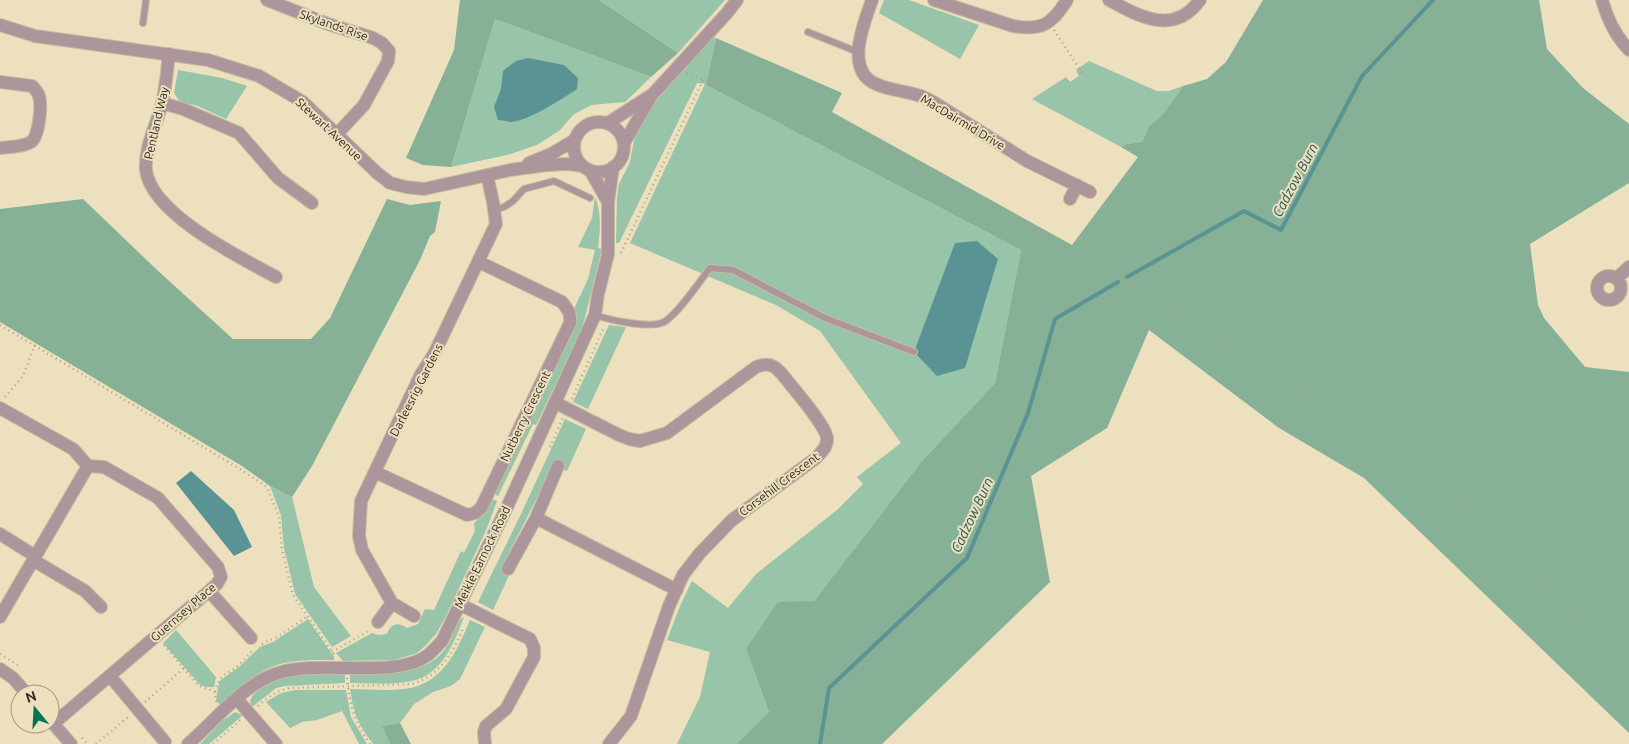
<svg xmlns="http://www.w3.org/2000/svg" width="1629" height="744" viewBox="0 0 1629 744" font-family="Ubuntu,sans-serif">
<style>
.green{fill:#98c4a9}
.forest{fill:#86b197}
.water{fill:#5a9393}
.lines{fill:none;stroke-linecap:round;stroke-linejoin:round}
.stream{stroke:#5a9393;stroke-width:4}
.service-casing{stroke:#c6bc9e;stroke-width:8}
.minor-casing{stroke:#c6bc9e;stroke-width:14}
.tertiary-casing{stroke:#c6bc9e;stroke-width:14}
.path{stroke:#aba287;stroke-width:2.5;stroke-dasharray:1 4;stroke-linecap:butt}
.service{stroke:#ac969b;stroke-width:6}
.minor{stroke:#ac969b;stroke-width:12}
.tertiary{stroke:#ac969b;stroke-width:12}
.labels{text-anchor:middle;dominant-baseline:central;stroke-width:4;stroke-linejoin:round;paint-order:stroke}
.street-label{font-size:12px;fill:#302b1e;stroke:#ece0be}
.water-label{font-size:14px;font-style:italic;fill:#225556;stroke:#ece0be}
</style>
<rect width="100%" height="100%" fill="#ece0be"/>
<!-- green -->
<path class="green" d="M599 0H725L678 53Z
M884 0H909L979 25 960 59 879 13Z
M495 19 651 77 625 102 591 105 573 115 560 130 537 145 507 155 451 167Z
M713 37 716 38 706 85 1021 250 995 383 922 461 814 601 746 649 769 712 736 744H677L700 697 710 652 667 640 680 606 692 581 728 608 756 574 837 510 863 484 857 477 901 443 820 331 776 305 630 243 705 84 697 83 619 243H616L617 197 619 184 630 162 634 140 647 111Z
M1089 61 1157 91H1169L1183 86 1164 113 1149 126 1142 142 1126 144 1121 147 1032 99 1066 77 1070 82 1079 76 1076 70Z
M178 70 222 78 247 86 226 119 198 106 180 102 174 93Z
M595 197C602 214 600 231 598 248L602 249 582 329 536 425 533 424 498 496 493 493 577 315 574 309 588 279 595 250 578 247 592 218Z
M609 325 626 327 588 409 573 402Z
M565 419 586 429 567 471 561 469 563 463 556 460 502 567 511 571 493 610 478 602 521 514Z
M270 486 292 497 314 587 351 636 332 647 295 594 284 548 281 515Z
M490 498 497 501 487 528 446 616 436 634 425 646 417 653 395 660 343 661 336 653 372 633 378 635 387 634C390 624 398 621 407 628L418 624 425 609 434 610 461 551 464 553 475 531 474 523 482 516Z
M464 617C455 641 442 675 412 681 392 685 370 683 350 683V672C384 672 429 679 449 643 454 635 455 621 464 617Z
M308 619 334 657V660C312 660 287 659 267 669 250 678 235 692 220 705L216 700 219 682 222 679 239 667 260 647 273 642Z
M470 620 485 627 460 679 451 686 433 692 414 704 400 723 382 726 390 744H373C357 722 354 715 350 689 368 689 386 691 404 689 442 685 457 651 470 620Z
M176 630 216 677 214 687H205L199 684 163 643Z
M343 672 345 675V683L285 686 276 688 252 707 250 701C260 673 319 673 343 672Z
M295 690H346L351 717 367 744H359L342 711 317 720 302 722 290 728 266 702 281 693Z
M235 712 243 715 209 744H200L222 721Z"/>
<!-- forest -->
<path class="forest" d="M460 0H599L678 53 651 77 495 19 451 167 423 165 406 158 454 50Z
M1263 0H1539L1547 49 1583 88 1629 124V183L1530 244 1538 305 1544 318 1585 367 1629 372V733L1364 478 1279 428 1149 330 1107 428 1031 476 1050 582 882 744H736L769 712 746 649 778 602 814 601 922 461 995 383 1021 250 706 85 716 38 842 93 832 112 1072 245 1138 157 1121 147 1126 144 1142 142 1149 126 1164 113 1183 86 1207 79 1226 62Z
M83 199 156 269 233 339H311L330 318 387 199 410 205 441 201 435 232 430 236 420 260 312 466 292 497 270 486 242 466 0 322V209Z
M400 723 411 744H390L382 726Z"/>
<!-- water -->
<path class="water" d="M528 58 564 65 578 78 577 89C562 99 527 122 510 122 506 121 502 120 498 120L494 107 501 89 503 71 516 61Z
M977 241 998 259 965 368 937 376 914 352 955 243Z
M191 471 234 510 252 547 234 556 176 483Z"/>
<g class="lines">
<!-- stream -->
<path class="stream" d="M1127 277 1244 211 1281 230 1362 76 1433 0
M820 744 829 688 967 558 1028 413 1055 319 1118 282"/>
<defs>
<path id="service" d="M143 23 146 0
M808 32 858 52
M494 210 504 207 513 201 524 189 554 181 590 198
M595 315C609 320 651 329 664 322 678 314 700 281 710 268L733 270 825 318 914 352"/>
<path id="minor" d="M267 0 328 24 373 38 382 43 389 51 388 61 364 105 337 134
M872 0C864 23 844 70 876 84 889 90 904 91 917 95 923 96 929 100 935 103L1027 161 1090 192
M934 0 1013 26C1042 31 1052 24 1067 0
M1109 0C1140 17 1174 36 1200 0
M1602 0C1608 20 1615 35 1629 50
M169 54C167 70 166 87 162 103 157 124 144 148 146 170 151 214 241 258 276 277
M0 82 32 86C35 89 38 92 39 96 42 105 39 137 31 142 23 147 10 147 0 148
M162 103 183 109 239 133 278 178 312 203
M1070 199 1077 185
M1597 288a12 12 0 1 1 24 0a12 12 0 1 1-24 0Z
M1617 278 1629 267
M556 403 619 435 629 439 640 441 667 433 756 367C768 362 774 365 782 374 792 387 825 424 827 438 828 447 821 452 816 458L732 520 700 553 683 575 669 606 631 716 609 744
M0 408 73 449 88 466 0 617
M375 472 467 515 475 513 481 508 570 323C571 313 568 310 562 302L479 262
M536 518 677 590
M0 534 35 556 38 563 85 591 101 607
M508 569 536 518 558 466
M209 591 251 638
M459 604 530 639 534 648V657L506 709 486 726 484 732 485 744
M414 616 392 603 362 550 359 536 361 501 421 374 434 354 496 224 493 202 487 175
M378 622 392 603
M0 669 13 678 27 694
M110 676 165 742
M237 699 276 744
M50 720 71 744
M53 724 209 591 217 584 221 577 218 567 158 498 104 467 88 466"/>
<path id="tertiary" d="M0 25 35 36 208 60 259 76 303 102 376 172 390 183 406 187 424 189 510 170 547 165 567 164 583 166
M574 147a25 25 0 1 1 50 0a25 25 0 1 1-50 0Z
M608 123 650 96
M624 143 652 95 727 13 737 0
M529 163 551 154 575 140
M590 170 608 202
M188 744C215 721 243 684 278 673 321 659 395 680 428 655 433 651 437 646 442 641L508 505 595 315 598 294 608 254V202L613 167"/>
</defs>
<!-- service casing -->
<use href="#service" class="service-casing"/>
<!-- minor casing -->
<use href="#minor" class="minor-casing"/>
<!-- tertiary casing -->
<use href="#tertiary" class="tertiary-casing"/>
<!-- path -->
<path class="path" d="M1054 30 1084 76
M687 73 852 132 1175 309 1472 509 1629 673
M1506 114 1508 0
M621 253 703 80
M0 325 240 469 267 487 279 517 282 550 293 595 335 656
M1304 395 1356 318 1412 223 1467 144 1494 116 1529 109 1561 127 1605 145 1629 152
M5 397 23 376 35 345
M572 399 604 327
M550 447 563 418
M262 644 279 636 308 616
M164 645 198 685 215 692 216 702
M332 652 370 630
M0 654 18 665
M347 678C350 706 354 721 370 744
M38 688 44 694
M215 692C221 671 225 677 239 665 244 660 248 655 253 650
M50 701 56 707
M145 702 184 668
M258 706C268 697 276 691 290 688L412 684C439 676 453 654 463 628
M82 738 87 744
M96 744 128 717
M213 744 240 720"/>
<!-- service -->
<use href="#service" class="service"/>
<!-- minor -->
<use href="#minor" class="minor"/>
<!-- tertiary -->
<use href="#tertiary" class="tertiary"/>
</g>
<g class="labels">
<!-- street labels -->
<g class="street-label">
<text transform="translate(334 25) rotate(19)">Skylands Rise</text>
<text transform="translate(963 122) rotate(31)">MacDairmid Drive</text>
<text transform="translate(156 123) rotate(-77)">Pentland Way</text>
<text transform="translate(329 129) rotate(43)">Stewart Avenue</text>
<text transform="translate(416 390) rotate(-63)">Darleesrig Gardens</text>
<text transform="translate(525 416) rotate(-64)">Nutberry Crescent</text>
<text transform="translate(779 484) rotate(-37)">Corsehill Crescent</text>
<text transform="translate(482 557) rotate(-64)">Meikle Earnock Road</text>
<text transform="translate(183 612) rotate(-41)">Guernsey Place</text>
</g>
<!-- water labels -->
<g class="water-label">
<text transform="translate(1295 180) rotate(-62)">Cadzow Burn</text>
<text transform="translate(972 515) rotate(-65)">Cadzow Burn</text>
</g>
</g>
<!-- north arrow -->
<g transform="translate(35 709) rotate(342)"><circle r="24" fill="#ece0be" stroke="#a1987e"/>
<path d="M0-4L9 19L0 12L-9 19Z" fill="#007652"/>
<text y="-8" font-size="14" font-weight="bold" text-anchor="middle" fill="#302b1e">N</text>
</g>
</svg>
